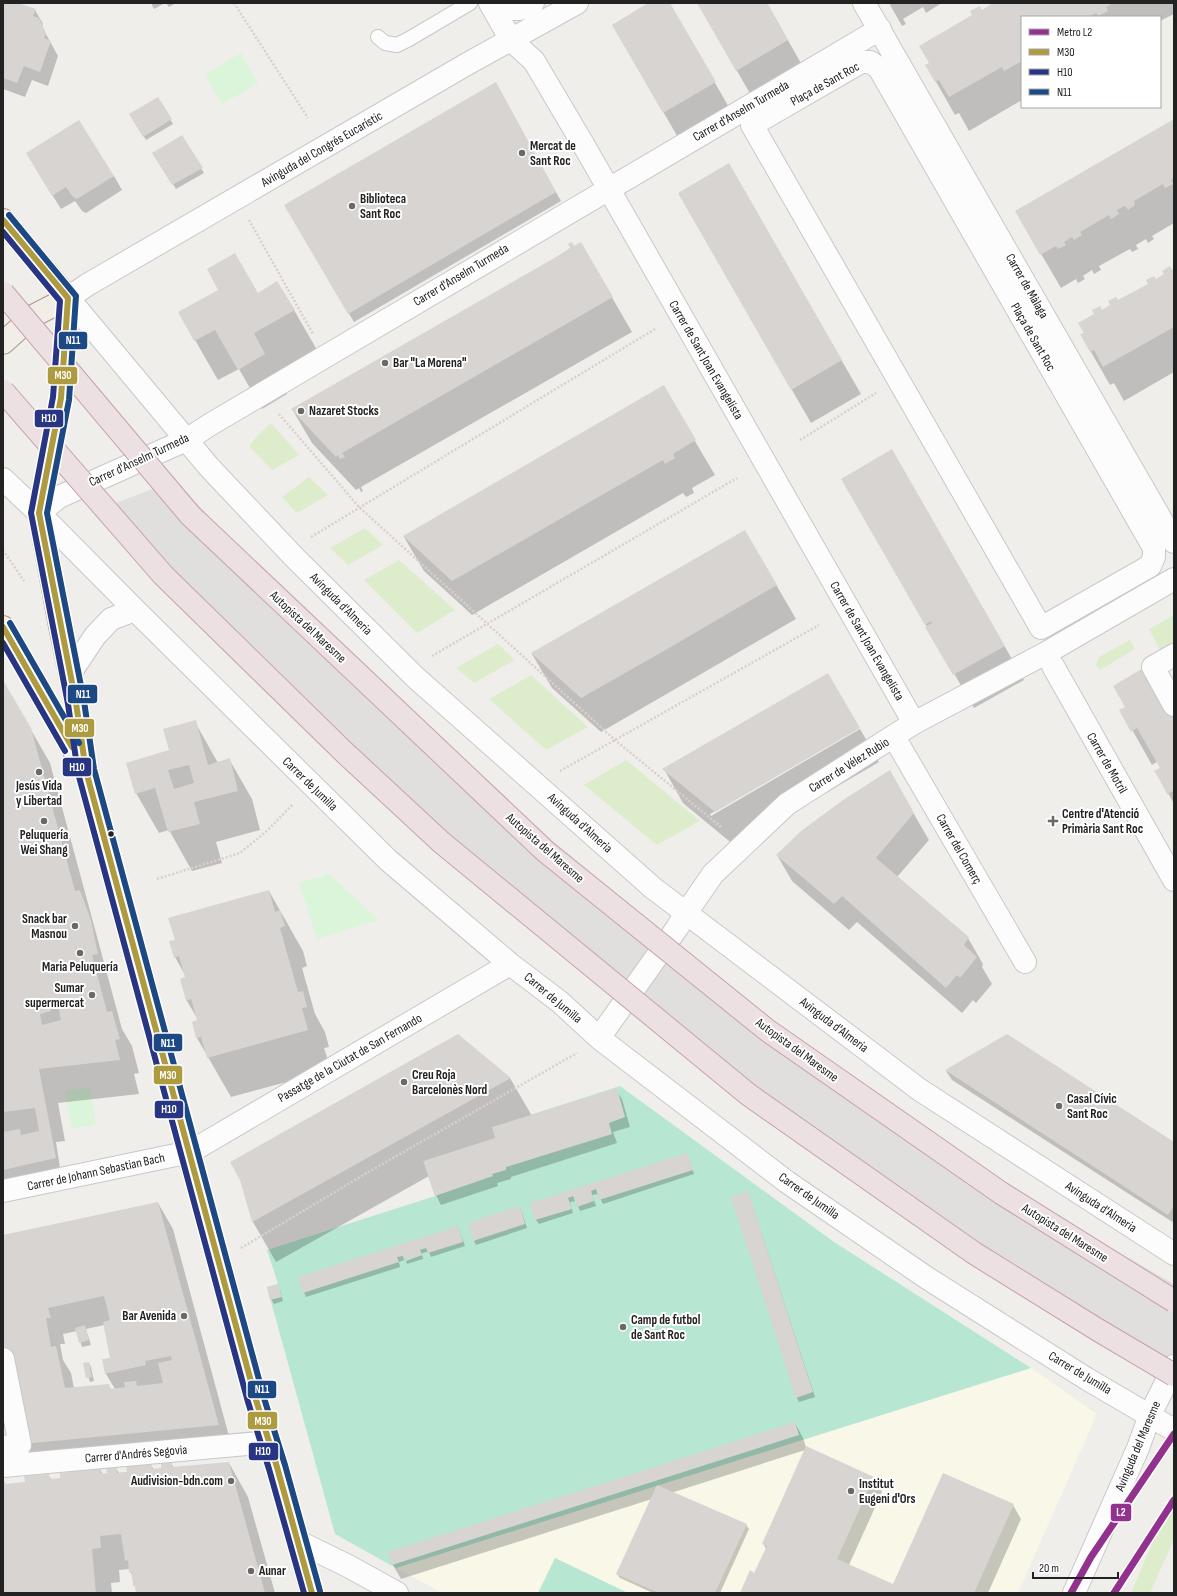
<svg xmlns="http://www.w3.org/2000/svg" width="1177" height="1596" viewBox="0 0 1177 1596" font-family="'Sofia Sans Condensed',sans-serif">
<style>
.education{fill:#f8f7e8}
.grass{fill:#ddeccb}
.park{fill:#daf5da}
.pitch{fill:#b7e6d2}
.parking{fill:#e0dfde}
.shadow{fill:#0003;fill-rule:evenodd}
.building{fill:#d7d4d2;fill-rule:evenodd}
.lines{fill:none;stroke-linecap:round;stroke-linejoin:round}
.lane-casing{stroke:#c9c8c7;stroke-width:16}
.street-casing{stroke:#c9c8c7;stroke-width:24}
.primary-casing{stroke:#a79c86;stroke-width:24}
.path{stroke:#dccecd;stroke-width:2.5;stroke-dasharray:2 2;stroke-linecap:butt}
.lane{stroke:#fdfcfc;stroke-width:14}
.street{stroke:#fdfcfc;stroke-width:22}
.primary{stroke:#f3ede7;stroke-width:22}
.highway-bridge-casing{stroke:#c5a2ac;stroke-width:24;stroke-linecap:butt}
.highway-bridge{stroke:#ece0e2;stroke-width:22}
.bus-1-casing{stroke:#fff;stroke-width:9}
.bus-2-casing{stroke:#fff;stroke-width:9}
.bus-3-casing{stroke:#fff;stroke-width:9}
.bus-1{stroke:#ae9a3f;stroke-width:6}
.bus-2{stroke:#283583;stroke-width:6}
.bus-3{stroke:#1c4883;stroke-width:6}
.metro-1-casing{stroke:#fff;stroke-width:10}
.metro-1{stroke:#93328e;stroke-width:7}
.poi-dot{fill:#6a6968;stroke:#fff;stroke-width:1.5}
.bus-dot{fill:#222;stroke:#fff;stroke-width:1.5}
.labels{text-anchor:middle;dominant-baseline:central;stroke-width:4;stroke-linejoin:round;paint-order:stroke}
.street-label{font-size:13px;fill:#222;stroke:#fff}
.poi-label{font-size:13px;font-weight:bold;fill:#222;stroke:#fff;text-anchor:start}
.line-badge{stroke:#fff;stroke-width:1.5}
.badge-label{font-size:11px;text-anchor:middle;font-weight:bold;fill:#fff}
</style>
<rect width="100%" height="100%" fill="#f0eeeb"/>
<!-- education -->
<path class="education" d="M1031 1368 1097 1414 1018 1593H442L396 1568Z"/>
<!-- grass -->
<path class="grass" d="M271 423 299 455 272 470 249 446 258 435Z
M309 477 328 495 297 513 282 497Z
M365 528 383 545 348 565 330 548Z
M399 560 455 610 417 633 364 580Z
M1174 615V642L1160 650 1149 629Z
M1130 640 1135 649 1100 670 1096 665 1099 657Z
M498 644 515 660 474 683 456 668Z
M531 675 588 727 546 750 489 699Z
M626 760 700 821 657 845 584 785Z
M1174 1493V1539L1150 1593H1131Z"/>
<!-- park -->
<path class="park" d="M241 53 258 84 222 104 205 74Z
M329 874 379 920 317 939 299 883Z
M90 1087 96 1125 72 1129 65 1091Z"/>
<!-- pitch -->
<path class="pitch" d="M620 1086 834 1242 1031 1368 396 1568 335 1534 267 1287 278 1284 267 1250 435 1196 423 1161 497 1138 493 1127Z
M555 1558 628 1593H538Z"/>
<!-- parking -->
<path class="parking" d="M176 480 220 529 338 641 553 841 714 974 787 1031 1010 1186 1078 1229 1174 1284V1390L1010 1288 484 891 312 737 160 583 92 512Z"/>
<!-- shadow -->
<path class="shadow" d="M4 3H16L35 10 43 24 42 27 58 56 48 86 32 80 25 97 3 89V7Z
M151 3H165L154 9Z
M166 3H176L169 7Z
M650 3H669L734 116 683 146 613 25Z
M698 3H767L807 74 756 104Z
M889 3H939L940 4 926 13 923 7 903 19 906 24 902 26Z
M995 3H1174V14L1160 21V17H1022V100L969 131 959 113 955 115 927 66 981 11Z
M495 84 561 201 354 322 285 206Z
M158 99 173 124 146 140 131 115Z
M1174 120V223L1152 236 1154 239 1148 243 1146 239 1136 245 1138 249 1132 252 1130 249 1099 266 1101 270 1094 274 1092 270 1083 276 1085 279 1078 283 1076 279 1061 288 1016 211Z
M182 137 204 173 176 189 154 153Z
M729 165 861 394 811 423 679 194Z
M35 167 114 176 122 190 86 213 82 211 75 201 61 209Z
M581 244 632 332 361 487 363 491 361 492 359 488 356 490 312 443 292 409Z
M1174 270V372L1124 401 1114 383 1110 385 1091 352 1085 333 1101 311Z
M258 294 294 310 317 350 276 373 287 394 262 409 239 369 218 380 195 340Z
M663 387 715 475 692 488 694 493 686 497 683 493 472 615 424 571 404 537Z
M892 451 1024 680 974 708 842 479Z
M745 531 796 619 601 732 552 688 532 654Z
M3 681 50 763 122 1029 132 1046 139 1073 134 1074 139 1094 58 1103 65 1141 56 1142 60 1168 3 1181Z
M1121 710 1174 711V804L1156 771 1161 768 1158 761 1152 765Z
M195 722 218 763 229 759 252 799 260 830 216 842 222 863 192 871 169 830 159 833 136 793Z
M859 728 710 814 711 816 860 729 879 762 735 846 683 803 664 769Z
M889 771 929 840 897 877 968 938 983 964 982 967 992 984 976 1003 973 1000 962 1013 857 922 849 930 792 881 777 855Z
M269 891 303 951 307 966 302 968 315 1014 325 1032 329 1047 324 1048 331 1070 231 1097 197 1038V1018L187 1001 181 979 186 978 185 975 175 957 176 940Z
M946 1071 1174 1143V1223L952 1080Z
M510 1078 532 1116 616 1090 622 1099 630 1127 613 1132 617 1143 511 1177V1179L497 1183 498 1186 441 1205 436 1195 429 1176 276 1262 253 1222 241 1179Z
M687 1154 694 1174 603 1204 598 1194 592 1195 596 1206 580 1211 576 1201 570 1202 573 1213 539 1224 536 1220 531 1204Z
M748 1192 815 1397 799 1402 797 1398Z
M158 1203 173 1229 233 1451 39 1470 24 1443 3 1336V1236ZM104 1325 111 1359 106 1374 115 1389H111L108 1385 74 1388 71 1373 63 1360 60 1344H65L63 1334 77 1331 82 1347 91 1345 86 1329Z
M520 1207 527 1228 476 1245 474 1241Z
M458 1227 465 1246 431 1257 429 1252H426L399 1262 400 1267 306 1297 304 1292Z
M422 1255 423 1259 407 1264 406 1261Z
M280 1290 283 1301 274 1304 271 1299Z
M89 1363 91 1367 94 1381 90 1382 84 1364Z
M795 1423 803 1438 806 1447 874 1478 882 1492 849 1565 894 1585 1013 1505 1021 1519 988 1593H741L755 1574 766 1549 763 1543 805 1450 671 1493 746 1525 749 1529 720 1593H653L620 1578 617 1574 652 1499 401 1579 393 1565 389 1553Z
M171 1463 174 1468 229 1463 248 1497 275 1593H137L130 1569 119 1570 120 1582 111 1583 112 1593H3V1479L6 1485 26 1483 48 1475 52 1480 100 1469 103 1475 108 1474 116 1468 119 1473 128 1472 151 1465 154 1470 163 1469Z"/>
<!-- building -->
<path class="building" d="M3 3H18L36 9 33 16 39 18 46 33 44 38 51 41 40 72 24 66 17 83 3 78Z
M648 3H670L716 82 663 113 612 25Z
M697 3H767L788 40 736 71Z
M993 3H1113L1106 7 1108 11 1098 16 1096 13 1089 17H1022V61L1004 71 1002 67 949 97 939 80 935 82 925 65 929 63 919 46 972 15 970 11 980 6 982 10Z
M496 82 556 192 348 314 284 205Z
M158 97 172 119 143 137 129 114Z
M1174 119V178L1171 180 1173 184 1165 188 1163 184 1134 201 1135 205 1128 210 1125 206 1117 210 1119 214 1111 219 1109 215 1080 232 1082 235 1074 240 1072 237 1064 242 1066 245 1058 249 1056 246 1040 255 1015 211Z
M79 120 114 176 77 199 73 197 66 187 52 196 26 153Z
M182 135 203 168 172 185 152 153Z
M729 163 842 360 791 390 678 193Z
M572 242 574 246 581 242 613 297 342 453 345 457 340 459 338 455 336 457 291 409 556 257 570 248 568 244Z
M235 253 258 293 277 281 295 310 254 333 265 354 238 370 215 330 194 341 178 312 218 290 207 269Z
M1170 266 1172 270 1174 269V327L1103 367 1094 350 1090 352 1080 334 1084 333 1078 323 1094 314 1092 310 1100 306 1102 310 1110 305 1108 301 1116 297 1118 300 1148 284 1146 280 1154 276 1156 279 1164 274 1162 271Z
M664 385 696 440 673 454 675 458 665 464 663 460 452 581 403 536Z
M892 449 1005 646 953 675 925 627 932 623 931 621 925 625 841 479Z
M745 530 777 585 669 648 581 698 531 653Z
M1145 667 1174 718V793L1173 791 1167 794 1158 777 1154 771 1160 768 1137 728 1131 732 1119 710 1125 707 1113 686Z
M828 673 860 728 715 812 662 769Z
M3 680 31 728 75 891 79 890 81 893 91 920 98 954 92 955 107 1012 112 1011 120 1039 115 1040 120 1060 39 1069 56 1158 3 1170V1132L20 1129 21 1135 39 1131 35 1108 3 1112ZM64 1003 58 1005 61 1020 42 1025 40 1014 51 1011 50 1006Z
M196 720 208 765 230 758 238 791 194 802 200 824 168 832 155 788 135 794 126 763 169 750 163 729ZM189 765 194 783 174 789 168 770Z
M890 770 914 813 876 858 969 937 964 945 977 957 960 978 957 975 946 988 842 896 834 904 776 855 801 831 843 800Z
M269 890 275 912 280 910 285 926 280 928 298 992 303 991 307 1007 302 1008 308 1030 207 1058 201 1037 196 1038 192 1022 197 1020 191 999 186 1001 180 979 185 977 179 956 174 958 169 941 175 940 168 918Z
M458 1034 511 1078 252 1222 240 1180 230 1162Z
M1007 1034 1174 1142V1206L1168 1215 945 1070Z
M617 1088 625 1117 609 1123 612 1134 506 1167V1170L492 1174 493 1176 435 1196 423 1161 495 1138 492 1127Z
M687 1153 693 1170 599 1200 596 1189 591 1191 594 1201 577 1207 573 1196 568 1198 572 1209 535 1220 530 1203Z
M748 1191 813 1392 796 1398 731 1197Z
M158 1202 219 1425 23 1444 3 1342V1235ZM104 1296 110 1320 103 1322 110 1358 102 1359 105 1374 146 1365 145 1361 171 1356 172 1360 158 1363 163 1383 137 1386 136 1381 124 1382 125 1387 110 1389 109 1384 65 1388 56 1346 51 1347 46 1318H51L48 1308ZM161 1310 162 1315 135 1321 134 1316Z
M520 1206 525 1224 473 1241 468 1223Z
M458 1226 463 1242 428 1253 426 1248 420 1250 422 1255 404 1260 403 1256 397 1257 399 1262 303 1293 298 1277Z
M278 1285 282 1297 270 1300 267 1287Z
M85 1325 89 1340 79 1343 75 1328Z
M89 1362 92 1377 86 1378 83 1363Z
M795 1422 799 1435 392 1565 388 1552Z
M806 1446 874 1477 837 1559 893 1584 943 1473 1014 1504 974 1593H740L750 1570 754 1573 767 1546 762 1544Z
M172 1462V1467L229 1462 265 1593H136L135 1586H133L132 1572 129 1573 128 1560 125 1561 121 1534 100 1536 101 1548 92 1549 96 1593H3V1480L5 1484 25 1482 24 1476 49 1474 50 1479 60 1478V1473L100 1468 101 1474 107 1473 106 1468 117 1467V1473L127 1472 126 1466 152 1464V1469L161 1468V1463Z
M657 1485 747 1524 715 1593H659L616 1574Z"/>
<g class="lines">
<defs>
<path id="lane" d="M378 37 385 43 397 45 409 39 470 3"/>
<path id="street" d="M490 3 511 40 534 61 583 144 914 723
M510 3 513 9H521L533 3
M577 3 467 64 87 285 68 298 209 467 295 558 415 677 653 888 920 1090 1174 1254
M864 3 1174 542
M861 62H870L879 68 1154 548V557L1150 566 1041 628 752 125Z
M3 479 39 513 135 610 388 860 510 964 560 1002 599 1038 787 1182 927 1278 1087 1379 1174 1430
M39 513 59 497 186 440 211 424 880 29
M1174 655 1153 667 1174 705
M1053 666 1174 880
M71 672 95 636 111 619 135 610
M894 737 1025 962
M599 1038 677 928 686 913 713 874 787 804 914 723 1046 653 1174 579
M3 1191 190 1152 510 964
M3 1359 20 1445 3 1447
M3 1466 269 1442
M299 1542 348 1566 397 1593
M1074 1593 1138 1448 1150 1415 1174 1366"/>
<path id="primary" d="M3 220 68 298 61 398 39 513 60 626 76 703 86 771 256 1400 277 1467 312 1593
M3 343 33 316 68 298
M3 627 80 761"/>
</defs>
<!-- lane casing -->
<use href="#lane" class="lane-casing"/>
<!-- street casing -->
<use href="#street" class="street-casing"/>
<!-- primary casing -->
<use href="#primary" class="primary-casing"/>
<!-- path -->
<path class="path" d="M234 3 308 118
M249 220 313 334
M279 414 359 507 615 740 721 827
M800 440 876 393
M311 537 655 329
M3 550 24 581
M432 656 737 478
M560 771 819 625
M157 879 240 853 268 830 293 804
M241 1248 365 1174 577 1053"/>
<!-- lane -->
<use href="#lane" class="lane"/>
<!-- street -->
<use href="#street" class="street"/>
<!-- primary -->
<use href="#primary" class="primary"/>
<defs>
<path id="highway-bridge" d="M3 293 190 515 545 851 767 1030 1001 1193 1174 1301
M3 391 163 575 344 752 441 842 749 1095 974 1253 1098 1330 1174 1375"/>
</defs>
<!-- highway-bridge casing -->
<use href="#highway-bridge" class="highway-bridge-casing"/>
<!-- highway-bridge -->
<use href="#highway-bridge" class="highway-bridge"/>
<defs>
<path id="bus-1" d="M3 220 68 298 61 398 39 513 76 703 86 771 256 1400 277 1467 312 1593
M3 627 72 747"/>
<path id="bus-2" d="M3 232 60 301 53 397 31 513 68 704 78 773 248 1402 269 1469 304 1593
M3 643 65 751"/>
<path id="bus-3" d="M9 215 76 296 69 400 47 513 84 701 94 769 264 1398 285 1465 320 1591
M10 623 79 743"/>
</defs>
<!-- bus-1 casing -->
<use href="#bus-1" class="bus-1-casing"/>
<!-- bus-2 casing -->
<use href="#bus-2" class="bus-2-casing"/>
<!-- bus-3 casing -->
<use href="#bus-3" class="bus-3-casing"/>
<!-- bus-1 -->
<use href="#bus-1" class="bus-1"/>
<!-- bus-2 -->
<use href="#bus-2" class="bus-2"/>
<!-- bus-3 -->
<use href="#bus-3" class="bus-3"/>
<defs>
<path id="metro-1" d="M1071 1593 1091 1557 1174 1434
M1114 1593 1174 1500"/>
</defs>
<!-- metro-1 casing -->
<use href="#metro-1" class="metro-1-casing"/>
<!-- metro-1 -->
<use href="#metro-1" class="metro-1"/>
</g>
<!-- markers -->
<g class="poi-dot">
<circle cx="522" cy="153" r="4"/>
<circle cx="352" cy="206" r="4"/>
<circle cx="385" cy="363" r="4"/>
<circle cx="301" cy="411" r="4"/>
<circle cx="39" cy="772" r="4"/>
<circle cx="44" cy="821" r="4"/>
<path d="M1051 815h4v4h4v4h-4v4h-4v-4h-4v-4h4z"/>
<circle cx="75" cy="926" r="4"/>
<circle cx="80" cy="953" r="4"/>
<circle cx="92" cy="995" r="4"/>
<circle cx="404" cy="1082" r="4"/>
<circle cx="1059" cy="1106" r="4"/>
<circle cx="184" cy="1316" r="4"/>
<circle cx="623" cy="1327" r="4"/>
<circle cx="231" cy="1481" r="4"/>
<circle cx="851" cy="1491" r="4"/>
<circle cx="251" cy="1571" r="4"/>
</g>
<circle class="bus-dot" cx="111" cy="834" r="3.5"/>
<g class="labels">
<!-- street labels -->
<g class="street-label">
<text transform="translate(825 84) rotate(-29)">Plaça de Sant Roc</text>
<text transform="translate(741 111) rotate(-30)">Carrer d'Anselm Turmeda</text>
<text transform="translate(322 149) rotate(-30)">Avinguda del Congrés Eucarístic</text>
<text transform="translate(461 275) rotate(-31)">Carrer d'Anselm Turmeda</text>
<text transform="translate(1027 286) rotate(60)">Carrer de Màlaga</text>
<text transform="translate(1033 337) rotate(60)">Plaça de Sant Roc</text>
<text transform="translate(706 360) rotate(60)">Carrer de Sant Joan Evangelista</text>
<text transform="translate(139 460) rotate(-25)">Carrer d'Anselm Turmeda</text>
<text transform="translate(341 604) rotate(45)">Avinguda d'Almeria</text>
<text transform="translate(308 627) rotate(43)">Autopista del Maresme</text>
<text transform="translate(867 641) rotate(60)">Carrer de Sant Joan Evangelista</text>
<text transform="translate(1107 763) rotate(60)">Carrer de Motril</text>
<text transform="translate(849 765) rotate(-32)">Carrer de Vélez Rubio</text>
<text transform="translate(310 784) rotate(44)">Carrer de Jumilla</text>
<text transform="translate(580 823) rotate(42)">Avinguda d'Almeria</text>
<text transform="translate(545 848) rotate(41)">Autopista del Maresme</text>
<text transform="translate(959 849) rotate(60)">Carrer del Comerç</text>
<text transform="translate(553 998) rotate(40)">Carrer de Jumilla</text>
<text transform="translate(834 1025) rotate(37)">Avinguda d'Almeria</text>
<text transform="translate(797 1050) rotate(36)">Autopista del Maresme</text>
<text transform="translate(350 1058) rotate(-30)">Passatge de la Ciutat de San Fernando</text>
<text transform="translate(96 1172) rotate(-12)">Carrer de Johann Sebastian Bach</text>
<text transform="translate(809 1196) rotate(35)">Carrer de Jumilla</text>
<text transform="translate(1101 1207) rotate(33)">Avinguda d'Almeria</text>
<text transform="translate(1065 1233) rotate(32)">Autopista del Maresme</text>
<text transform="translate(1080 1373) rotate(31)">Carrer de Jumilla</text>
<text transform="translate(1138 1446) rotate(-67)">Avinguda del Maresme</text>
<text transform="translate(136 1454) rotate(-5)">Carrer d'Andrés Segovia</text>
</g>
<!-- poi labels -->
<g class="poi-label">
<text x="530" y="146">Mercat de<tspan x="530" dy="15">Sant Roc</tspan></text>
<text x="360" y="199">Biblioteca<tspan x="360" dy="15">Sant Roc</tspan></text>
<text x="393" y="363">Bar "La Morena"</text>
<text x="309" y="411">Nazaret Stocks</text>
<text x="39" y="786" text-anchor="middle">Jesús Vida<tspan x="39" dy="15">y Libertad</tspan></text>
<text x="1062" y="814">Centre d'Atenció<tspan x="1062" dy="15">Primària Sant Roc</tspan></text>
<text x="44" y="835" text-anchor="middle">Peluquería<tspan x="44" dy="15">Wei Shang</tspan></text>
<text x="67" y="919" text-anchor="end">Snack bar<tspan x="67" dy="15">Masnou</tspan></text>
<text x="80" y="967" text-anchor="middle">Maria Peluquería</text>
<text x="84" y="988" text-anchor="end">Sumar<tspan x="84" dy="15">supermercat</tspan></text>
<text x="412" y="1075">Creu Roja<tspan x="412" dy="15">Barcelonès Nord</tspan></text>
<text x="1067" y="1099">Casal Cívic<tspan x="1067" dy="15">Sant Roc</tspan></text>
<text x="176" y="1316" text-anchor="end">Bar Avenida</text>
<text x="631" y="1320">Camp de futbol<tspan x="631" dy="15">de Sant Roc</tspan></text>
<text x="223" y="1481" text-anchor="end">Audivision-bdn.com</text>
<text x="859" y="1484">Institut<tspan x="859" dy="15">Eugeni d'Ors</tspan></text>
<text x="259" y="1571">Aunar</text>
</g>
</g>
<g class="line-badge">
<rect x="58" y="331" width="30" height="19" rx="4" fill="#1c4883"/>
<rect x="47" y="366" width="31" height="19" rx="4" fill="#ae9a3f"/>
<rect x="34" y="409" width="30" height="19" rx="4" fill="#283583"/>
<rect x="67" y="684" width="31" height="20" rx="4" fill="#1c4883"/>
<rect x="64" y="718" width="31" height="20" rx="4" fill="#ae9a3f"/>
<rect x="62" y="757" width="30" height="20" rx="4" fill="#283583"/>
<rect x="153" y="1033" width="30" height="19" rx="4" fill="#1c4883"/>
<rect x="153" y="1065" width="30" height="20" rx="4" fill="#ae9a3f"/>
<rect x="154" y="1100" width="30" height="19" rx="4" fill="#283583"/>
<rect x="247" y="1380" width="30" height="19" rx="4" fill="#1c4883"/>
<rect x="247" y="1411" width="31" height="19" rx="4" fill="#ae9a3f"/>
<rect x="248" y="1442" width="31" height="19" rx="4" fill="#283583"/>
<rect x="1110" y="1503" width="22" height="19" rx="4" fill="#93328e"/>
</g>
<g class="badge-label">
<text x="73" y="344">N11</text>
<text x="63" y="379">M30</text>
<text x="49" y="422">H10</text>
<text x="83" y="698">N11</text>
<text x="80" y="732">M30</text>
<text x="77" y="771">H10</text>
<text x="168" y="1047">N11</text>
<text x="168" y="1079">M30</text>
<text x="169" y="1113">H10</text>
<text x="262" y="1393">N11</text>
<text x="263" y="1425">M30</text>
<text x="263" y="1455">H10</text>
<text x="1121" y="1516">L2</text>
</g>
<!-- border -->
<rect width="1177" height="1596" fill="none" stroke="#222222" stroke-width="8"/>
<!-- legend -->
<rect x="1021" y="16" width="140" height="92" fill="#ffffff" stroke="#a7a7a7"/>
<rect x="1029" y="29" width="20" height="6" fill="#93328e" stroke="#a7a7a7"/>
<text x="1057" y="36" font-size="12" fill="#222222">Metro L2</text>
<rect x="1029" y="49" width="20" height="6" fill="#ae9a3f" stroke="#a7a7a7"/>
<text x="1057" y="56" font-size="12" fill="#222222">M30</text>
<rect x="1029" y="69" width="20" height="6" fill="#283583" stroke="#a7a7a7"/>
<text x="1057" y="76" font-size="12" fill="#222222">H10</text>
<rect x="1029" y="89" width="20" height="6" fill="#1c4883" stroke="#a7a7a7"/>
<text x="1057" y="96" font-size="12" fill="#222222">N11</text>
<!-- scale -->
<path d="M1033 1572v6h85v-6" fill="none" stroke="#222222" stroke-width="2"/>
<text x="1039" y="1572" font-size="12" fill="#222222" stroke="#ffffff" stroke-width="3" paint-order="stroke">20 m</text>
</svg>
